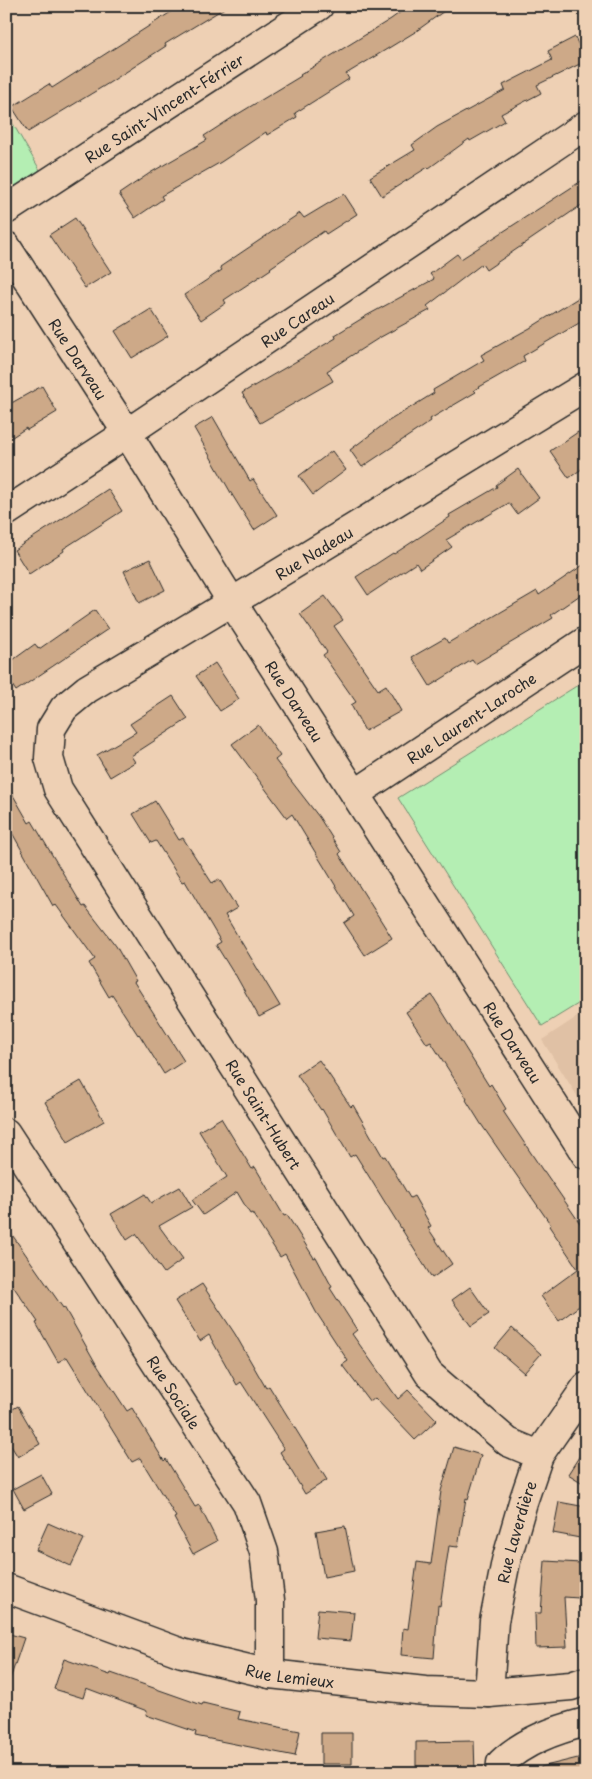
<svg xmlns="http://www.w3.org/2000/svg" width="592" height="1779" viewBox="0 0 592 1779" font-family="'Playpen Sans',sans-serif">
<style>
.built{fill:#e0c1a5}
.green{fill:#b4eeb3;stroke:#708c6f}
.building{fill:#cda988;stroke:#2b2b2b}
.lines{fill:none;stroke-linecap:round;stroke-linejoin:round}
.minor-casing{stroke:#2b2b2b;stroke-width:31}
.minor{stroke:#eed0b4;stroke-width:28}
.labels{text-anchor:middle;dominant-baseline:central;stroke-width:4;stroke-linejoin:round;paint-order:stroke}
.street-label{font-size:15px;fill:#2b2b2b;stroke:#eed0b4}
</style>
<rect width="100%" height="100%" fill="#eed0b4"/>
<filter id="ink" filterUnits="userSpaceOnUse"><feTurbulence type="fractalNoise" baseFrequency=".02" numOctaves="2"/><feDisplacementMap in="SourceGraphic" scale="10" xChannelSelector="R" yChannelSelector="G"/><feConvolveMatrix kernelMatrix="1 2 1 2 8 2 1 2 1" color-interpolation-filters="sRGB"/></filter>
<g filter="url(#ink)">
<!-- built -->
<path class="built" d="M586 1011V1110L542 1040Z"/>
<!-- green -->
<path class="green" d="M6 112 40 170 6 192Z
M586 680V999L542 1026 398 798Z"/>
<!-- building -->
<path class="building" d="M168 6H228L165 44 166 46 109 83 28 132 12 107 49 84 52 88 171 12Z
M409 6H451L415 32 346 74 349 79 295 113 297 117 267 135 266 132 221 162 161 196 163 199 135 218 119 194 150 173 207 140 204 136 238 114 301 76 300 75 391 19Z
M575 37 586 61 537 85 541 93 501 114 505 121 470 141 469 139 429 168 428 167 382 196 370 177 415 150 412 145 437 127 505 90 503 85 552 60 548 51Z
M586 178V202L486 270 482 264 427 306 430 310 379 338 327 371 333 381 260 423 242 393 336 338 335 335 366 316 434 279 430 274 457 254 461 259Z
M344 194 357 214 326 234 324 231 270 268 271 269 224 300 226 303 201 320 184 295 222 270 220 267 300 213 304 218Z
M75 218 111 272 85 288 49 235Z
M586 293V319L523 356 525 361 474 390 476 392 430 419 431 421 362 467 350 450 387 422 434 393 433 390 484 360 481 355 530 328Z
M151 309 168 336 132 358 115 331Z
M42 386 57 412 27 430 26 428 6 441V406Z
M213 417 250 481 253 479 277 515 254 530 231 493 194 428Z
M578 432 586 444V466L569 478 550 451Z
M332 451 346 470 313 495 299 476Z
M518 469 539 498 517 514 509 503 446 540 452 547 420 569 416 563 368 595 356 577 393 553 394 554 450 517 449 515 497 487 496 485Z
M108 489 122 511 63 549 64 551 29 574 14 550Z
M150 559 165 590 139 603 124 571Z
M586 563V591L551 615 553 618 475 664 472 660 430 686 412 657 445 638 448 643 537 591 539 595Z
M325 596 343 620 334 626 378 690 386 685 401 711 365 731 351 705 356 702 323 655 327 652 300 614Z
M95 610 108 629 16 691 6 676V665L35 644 39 649Z
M215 663 239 699 220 711 196 676Z
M173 696 188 719 131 756 135 762 110 777 97 755 136 732 130 724Z
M258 725 280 756 275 760 319 817 341 852 339 854 392 938 365 955 344 923 354 916 292 814 287 818 232 744Z
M6 783 29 823 32 821 83 907 85 906 116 946 136 981 134 982 184 1061 164 1074 139 1034 138 1035 112 995 109 997 89 963 95 959 56 905 53 906 6 822Z
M155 801 179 840 183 838 212 883 219 879 237 908 225 915 280 1006 259 1017 235 974H234L216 945 221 942 185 881 182 882 156 841 151 843 133 814Z
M432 995 489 1086 491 1084 506 1109 503 1111 543 1171H544L586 1232V1301L559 1321 541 1296 578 1269 549 1226 551 1225 481 1124 466 1100 467 1099 431 1042 427 1044 406 1012Z
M319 1060 351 1107 353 1105 383 1157 385 1156 410 1198 414 1196 431 1226 428 1228 452 1264 432 1278 355 1154 350 1157 322 1109 321 1110 297 1075Z
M81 1081 104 1121 68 1142 45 1102Z
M221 1118 252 1169 255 1167 284 1216 287 1215 314 1258 316 1257 332 1287 330 1288 357 1330 352 1334 398 1399 408 1390 437 1420 415 1440 375 1398 370 1402 342 1365 348 1361 316 1312 285 1254 280 1257 252 1213 250 1214 237 1192 203 1215 192 1200 227 1177 199 1131Z
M180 1187 192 1207 159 1226 183 1259 164 1273 136 1234 127 1240 111 1214 145 1194 151 1203Z
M6 1226 63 1308 64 1307 95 1362 127 1411 132 1408 164 1461 166 1459 195 1507 199 1505 217 1541 193 1554 174 1518 176 1517 140 1458 132 1462 67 1357 58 1362 36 1323 38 1322 6 1276Z
M202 1284 235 1334 266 1388 269 1386 327 1480 305 1494 280 1452 284 1449 241 1382 237 1385 209 1335 200 1341 175 1301Z
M470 1287 489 1314 471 1326 452 1300Z
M512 1328 541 1354 524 1373 495 1348Z
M18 1406 40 1444 18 1457 6 1438V1413Z
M586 1446V1485L568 1474Z
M454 1447 481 1455 468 1499 466 1498 458 1547 449 1546 440 1606 438 1605 434 1658 401 1655 403 1628 408 1629 417 1562 431 1564 441 1491Z
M41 1474 52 1494 24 1509 13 1489Z
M559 1502 586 1507 580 1538 553 1533Z
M48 1523 84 1539 71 1566 36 1550Z
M345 1526 354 1571 324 1577 316 1531Z
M545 1561 581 1563 579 1598 564 1597 567 1647 536 1648 535 1613H541Z
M318 1609 354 1612 351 1641 315 1638Z
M6 1633 24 1638 9 1682 6 1681Z
M64 1659 110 1675 111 1673 202 1705 203 1703 240 1712 238 1719 300 1731 295 1756 195 1736 196 1732 146 1715 147 1711 86 1688 83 1698 54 1689Z
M321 1733H352V1764H321Z
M474 1741 475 1773H416V1742Z
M586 1756V1773H541V1767Z"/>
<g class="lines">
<defs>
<g id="minor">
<path id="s1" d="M6 210 319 6"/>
<path id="s2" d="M6 246 127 433 232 602 586 1155"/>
<path id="s3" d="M6 512 127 433 586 125"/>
<path id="s4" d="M355 794 586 641"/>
<path id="s5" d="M6 1133 247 1503 264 1552 270 1600V1674"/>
<path id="s6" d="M539 1455 508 1442 429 1374 58 789 49 758 51 729 64 708 87 689 232 602 586 386"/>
<path id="s7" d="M6 1588 182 1653 270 1674 425 1691 489 1693 571 1686 586 1681"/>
<path id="s8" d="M489 1693 494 1621 506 1561 523 1502 539 1455 586 1387"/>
<path d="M500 1773 501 1763C524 1741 555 1730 586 1722"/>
</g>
</defs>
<!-- minor casing -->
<use href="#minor" class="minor-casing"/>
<!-- minor -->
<use href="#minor" class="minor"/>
</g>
</g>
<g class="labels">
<!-- street labels -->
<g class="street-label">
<text stroke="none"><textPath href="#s1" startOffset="188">Rue Saint-Vincent-Férrier</textPath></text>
<text stroke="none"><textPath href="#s3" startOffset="349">Rue Careau</textPath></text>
<text stroke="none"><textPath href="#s2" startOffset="134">Rue Darveau</textPath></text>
<text stroke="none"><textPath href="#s6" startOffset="1211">Rue Nadeau</textPath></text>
<text stroke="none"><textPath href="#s2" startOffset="539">Rue Darveau</textPath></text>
<text stroke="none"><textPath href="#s4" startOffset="139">Rue Laurent-Laroche</textPath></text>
<text stroke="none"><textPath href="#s2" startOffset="944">Rue Darveau</textPath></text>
<text transform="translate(264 1114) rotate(58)">Rue Saint-Hubert</text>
<text stroke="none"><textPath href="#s5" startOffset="309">Rue Sociale</textPath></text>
<text stroke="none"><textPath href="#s8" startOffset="164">Rue Laverdière</textPath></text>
<text stroke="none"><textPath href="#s7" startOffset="298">Rue Lemieux</textPath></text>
</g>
</g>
<!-- margin -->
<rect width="592" height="1779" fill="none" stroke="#eed0b4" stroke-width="25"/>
<rect x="12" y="12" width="567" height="1754" fill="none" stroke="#2b2b2b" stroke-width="2" filter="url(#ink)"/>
</svg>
